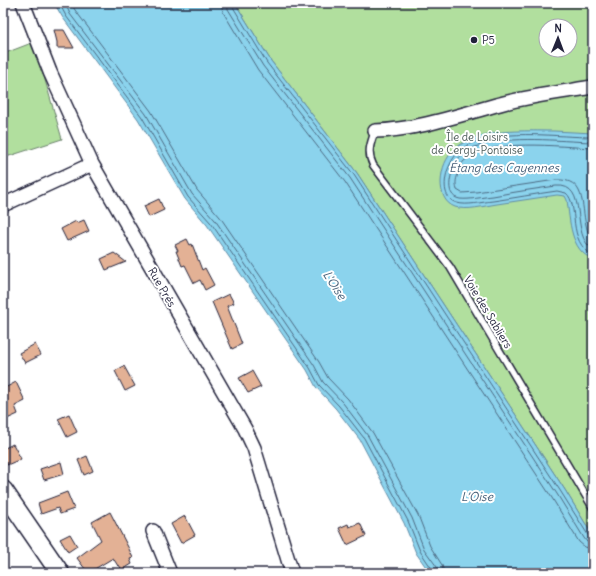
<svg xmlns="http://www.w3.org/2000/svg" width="596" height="576" viewBox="0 0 596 576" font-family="Delius,sans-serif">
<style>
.green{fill:#b1df9e;stroke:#6a806c;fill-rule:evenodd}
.water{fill:#8bd3ed;stroke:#618ca6}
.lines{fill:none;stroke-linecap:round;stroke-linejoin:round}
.shore{stroke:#4c6982;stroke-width:1}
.building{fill:#e3b195;stroke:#22223b}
.lane-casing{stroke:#22223b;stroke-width:9}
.street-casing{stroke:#22223b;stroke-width:16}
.secondary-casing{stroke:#22223b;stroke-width:21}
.lane{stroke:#fff;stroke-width:6}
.street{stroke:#fff;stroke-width:13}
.secondary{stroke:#fff;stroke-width:18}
.poi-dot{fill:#22223b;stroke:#fff;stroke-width:1.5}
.labels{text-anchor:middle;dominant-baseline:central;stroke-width:4;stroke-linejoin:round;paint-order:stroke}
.poi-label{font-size:11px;fill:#22223b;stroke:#fff;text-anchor:start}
.park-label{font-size:11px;fill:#4d5b59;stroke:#fff}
.street-label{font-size:11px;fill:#22223b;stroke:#fff}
.water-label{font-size:12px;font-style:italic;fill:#476079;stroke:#fff}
</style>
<rect width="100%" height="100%" fill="#fff"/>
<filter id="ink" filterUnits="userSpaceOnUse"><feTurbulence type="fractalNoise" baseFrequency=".025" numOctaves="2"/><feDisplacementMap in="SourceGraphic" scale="8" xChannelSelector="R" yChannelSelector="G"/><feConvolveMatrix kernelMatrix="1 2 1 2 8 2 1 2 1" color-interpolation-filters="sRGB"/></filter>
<g filter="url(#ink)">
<!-- green -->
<path class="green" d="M235 3H593V536L565 490 357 173 271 61ZM546 26H570V50H546Z
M34 42 62 139 3 158V54Z"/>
<!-- water -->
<path class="water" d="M54 3H235L271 61 357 173 565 490 593 536V573H430L416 553 404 523 360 440 336 409 316 387 307 370 207 225 185 199 138 119 63 18Z
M554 131 593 133V259C570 251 570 220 567 200L565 196 557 195C537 198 517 201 497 204 484 206 467 211 455 207 444 203 441 192 441 182 443 125 514 131 554 131Z"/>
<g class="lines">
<!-- shore -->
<path class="shore" d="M59 3 66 16 142 117 188 197 211 223 310 368 319 385 339 406 364 438 408 521 420 551 432 569 433 573
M65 3 70 14 146 114 192 194 215 220 314 365 323 382 343 403 368 436 412 518 424 549 437 567 438 573
M71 3 75 10 151 111 197 190 220 217 319 362 328 378 348 399 373 433 418 515 430 546 442 565 444 573
M221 3 223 12 258 70 345 182 552 498 579 542 585 547 593 549
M227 3 228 9 263 66 350 178 557 494 584 538 587 542 593 543
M232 3 233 7 267 63 354 175 561 492 588 535 593 538
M593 137C557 137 509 129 474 142 461 147 453 156 448 169 444 180 442 199 457 203 467 206 482 202 493 201 514 198 535 194 557 191L566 193C580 205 566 242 593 255
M593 142C555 141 515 135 478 146 471 148 462 153 458 159 452 168 442 196 460 199 470 200 483 197 493 196 514 192 535 189 556 186 590 183 569 237 593 249
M593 148C561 147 488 137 464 161 461 164 460 168 459 172 456 178 455 183 457 190L462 193 476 192 556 180C586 178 581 205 586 225 587 231 590 237 593 242"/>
</g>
<!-- building -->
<path class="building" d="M54 30H64L74 48H57V42Z
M159 199 164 210 149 217 144 206Z
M84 220 89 231 67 241 61 229 76 221 77 223Z
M187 239 190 245 192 244 202 270 205 268 214 285 205 290 200 280 194 283 185 265 182 266 176 251H178L175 245Z
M114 253 126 262 106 270 101 259Z
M229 294 234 303 227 306 242 344 232 349 212 302Z
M35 344 41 355 25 363 19 353Z
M124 366 135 386 125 391 115 371Z
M252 371 261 387 248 393 239 378Z
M16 382 25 401 15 406 18 414 7 419 3 410V389Z
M69 414 77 432 67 437 58 419Z
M13 444 21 459 7 465 3 456V449Z
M87 456 93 471 84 475 78 460Z
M61 462 64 474 44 480 40 469Z
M67 492 74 509 60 514 58 508 41 514 38 503Z
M110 512 129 549 133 558 130 559 132 564 122 570 119 565 118 566 113 558 88 573 77 558 101 540 92 522Z
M185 516 195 535 181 543 171 524Z
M360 523 366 536 347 545 339 528 348 524 349 527Z
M70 534 77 546 68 552 60 539Z"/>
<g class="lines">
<defs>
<path id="lane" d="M375 131C370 144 367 153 373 165L450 267 593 508"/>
<path id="street" d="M23 3 50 72 92 164 245 429 254 448 292 573
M375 131C417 130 459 115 500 104 530 96 562 92 593 87
M3 205 92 164
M153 531 170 573"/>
<path id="secondary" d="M3 490 60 573"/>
</defs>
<!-- lane casing -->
<use href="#lane" class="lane-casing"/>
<!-- street casing -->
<use href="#street" class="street-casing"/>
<!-- secondary casing -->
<use href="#secondary" class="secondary-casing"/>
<!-- lane -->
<use href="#lane" class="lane"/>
<!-- street -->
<use href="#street" class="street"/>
<!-- secondary -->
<use href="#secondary" class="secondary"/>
</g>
</g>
<!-- markers -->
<circle class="poi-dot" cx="474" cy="40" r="4"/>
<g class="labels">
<!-- poi labels -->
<g class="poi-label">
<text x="482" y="40">P5</text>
</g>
<!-- park labels -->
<g class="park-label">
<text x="477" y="137">Île de Loisirs<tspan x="477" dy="13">de Cergy-Pontoise</tspan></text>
</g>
<!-- street labels -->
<g class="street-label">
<text transform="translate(162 287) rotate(60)">Rue Prés</text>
<text transform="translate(488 312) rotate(59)">Voie des Sabliers</text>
</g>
<!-- water labels -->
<g class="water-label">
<text x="504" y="167">Étang des Cayennes</text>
<text transform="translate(335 285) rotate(57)">L'Oise</text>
<text x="477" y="496">L’Oise</text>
</g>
</g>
<!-- margin -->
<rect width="596" height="576" fill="none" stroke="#fff" stroke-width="16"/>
<rect x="8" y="8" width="580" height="560" fill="none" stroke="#22223b" stroke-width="1.5" filter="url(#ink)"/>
<!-- north arrow -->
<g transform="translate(558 38) rotate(1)"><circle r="19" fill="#ffffff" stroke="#a7a7b1"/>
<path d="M0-3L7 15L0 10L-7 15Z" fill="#22223b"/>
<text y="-6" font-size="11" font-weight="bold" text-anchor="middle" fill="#22223b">N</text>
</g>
</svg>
